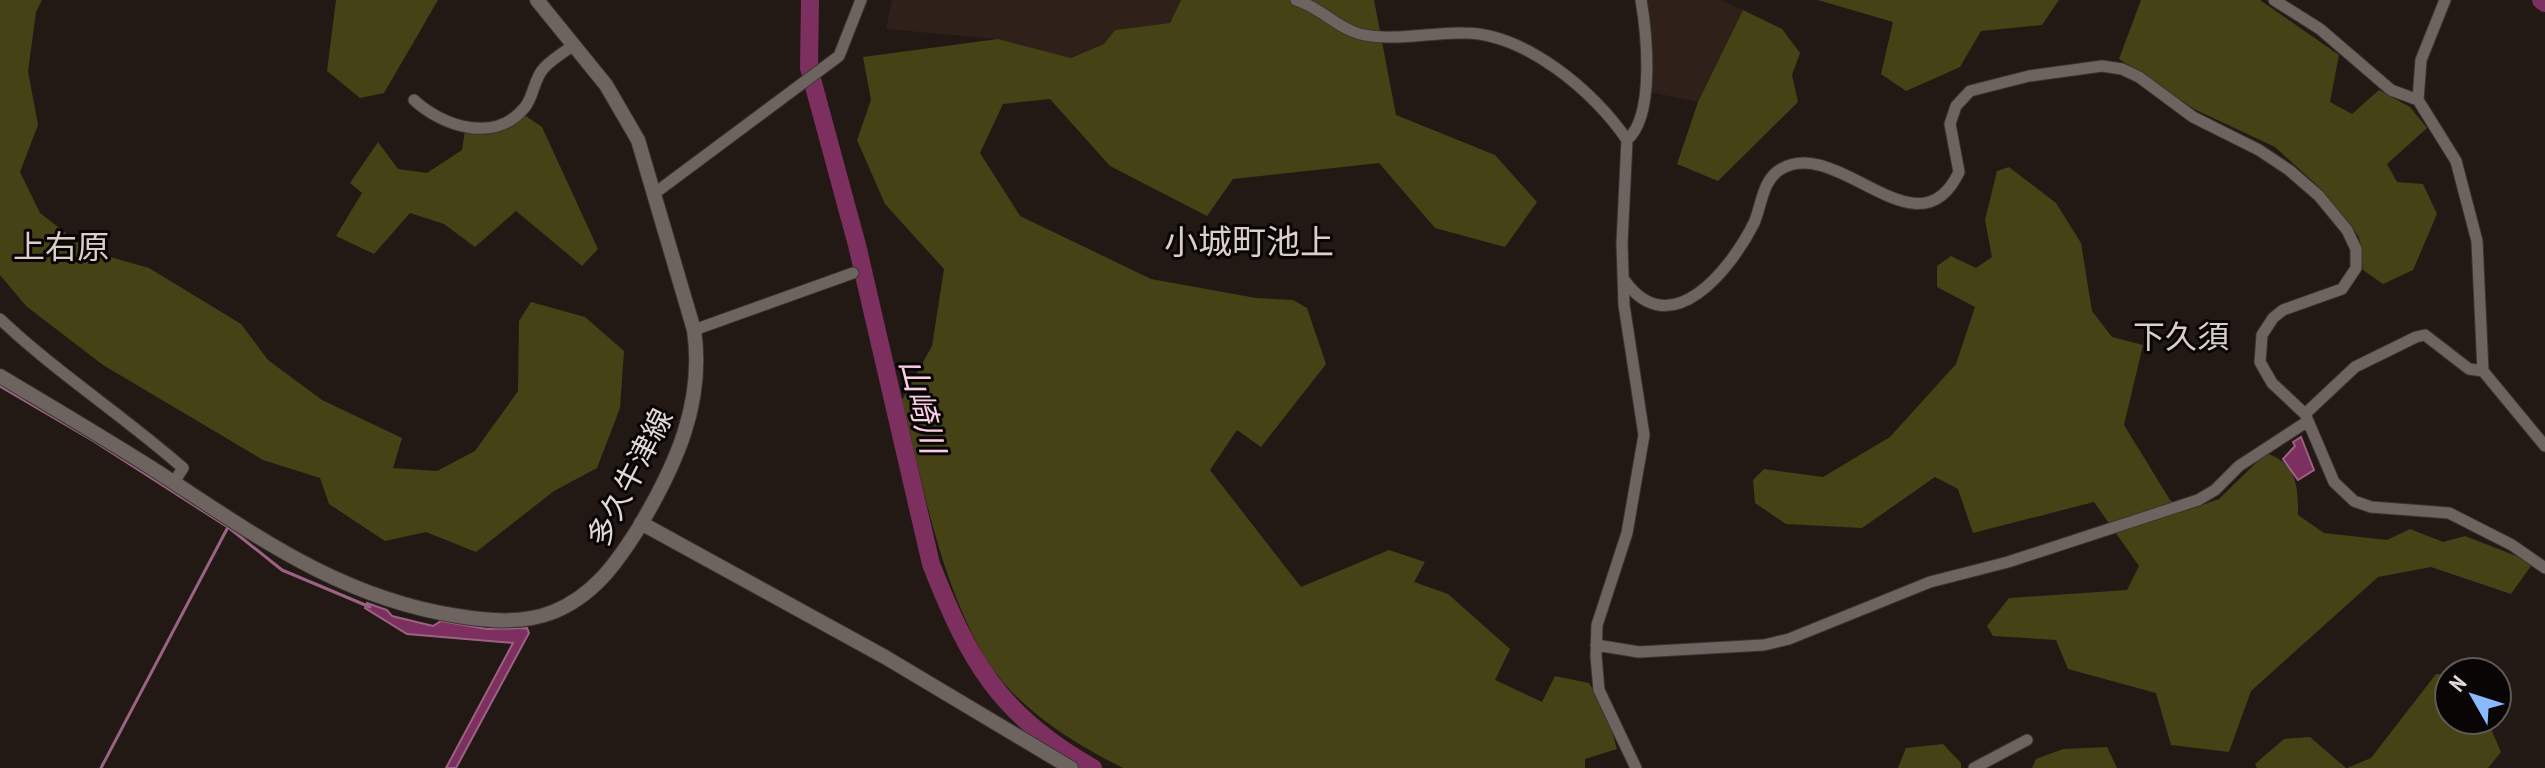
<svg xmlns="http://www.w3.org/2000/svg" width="2545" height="768" viewBox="0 0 2545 768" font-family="'PT Sans Narrow','Noto Sans JP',sans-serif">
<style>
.built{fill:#2f211a}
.green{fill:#454216}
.water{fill:#7d2f5f;stroke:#9b6283;stroke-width:2}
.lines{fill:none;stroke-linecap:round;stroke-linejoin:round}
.stream{stroke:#9b6283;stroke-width:3}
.river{stroke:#7d2f5f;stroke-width:18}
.street-casing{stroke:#3a3432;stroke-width:13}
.secondary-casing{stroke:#3a3432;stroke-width:16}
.street{stroke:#6e645f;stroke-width:11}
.secondary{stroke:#6e645f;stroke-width:14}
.labels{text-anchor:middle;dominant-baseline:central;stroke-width:6;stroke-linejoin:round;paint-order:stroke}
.street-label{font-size:30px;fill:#e0d9d7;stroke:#080504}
.neighbourhood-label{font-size:32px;fill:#dacec9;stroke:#080504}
.water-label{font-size:32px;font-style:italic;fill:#fbcde5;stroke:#080504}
.quarter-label{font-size:34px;fill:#dacec9;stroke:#080504}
</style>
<rect width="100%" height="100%" fill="#221915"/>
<!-- built -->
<path class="built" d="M892 0H1181L1170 23 1115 30 1104 44 1071 58 998 39 886 29Z
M1642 0H1720L1743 10 1698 102 1650 92Z"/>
<!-- green -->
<path class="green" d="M0 0H42L36 12 28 71 38 125 20 172 40 213 89 251 149 268 241 324 268 360 322 400 402 438 393 468 437 471 475 451 518 391 519 321 531 302 585 317 624 351 620 408 597 468 554 491 476 552 426 532 385 541 329 504 320 478 263 460 103 365 26 306 0 275Z
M336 0H438L384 93 360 98 327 71Z
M1181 0H1374L1396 115 1495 155 1537 202 1505 247 1435 228 1379 163 1233 179 1207 216 1110 166 1050 99 1003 104 980 153 1020 216 1151 279 1256 298 1293 300 1307 308 1326 364 1261 447 1237 430 1210 470 1301 587 1389 550 1425 562 1414 582 1448 594 1510 649 1495 680 1542 702 1555 676 1589 683 1606 710 1617 749 1585 759V768H1123C1071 742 1013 706 983 654 939 577 923 485 902 400L932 346 944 269 885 204 857 140 871 100 863 57 998 39 1071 58 1104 44 1115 30 1170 23Z
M1818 0H2059L2042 25 1981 31 1960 67 1906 91 1881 74 1893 22Z
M2141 0H2260L2339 55 2330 102 2352 114 2379 90 2410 107 2427 128 2387 164 2397 182 2423 184 2437 214 2413 270 2383 284 2363 270 2359 237 2322 190 2275 147 2194 109 2119 59Z
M1743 10 1782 29 1800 53 1792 75 1798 102 1718 181 1677 164 1698 102Z
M517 110 542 127 598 249 582 266 516 211 475 247 444 224 410 213 374 254 336 236 362 193 350 183 378 142 398 169 427 173 462 150 466 123 496 122Z
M2009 167 2056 203 2081 243 2092 311 2112 337 2143 345 2124 425 2170 500 2185 511 2219 499 2266 453C2297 464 2298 485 2298 515L2324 533 2387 540 2410 529 2443 542 2465 536 2519 557 2531 566 2511 594 2431 567 2378 577 2251 691 2229 752 2171 745 2156 693 2068 669 2056 640 1993 636 1987 626 2009 598 2127 590 2139 566 2094 502 1973 533 1958 489 1935 477 1862 528 1786 524 1755 503 1753 480 1764 469 1823 477 1890 437 1956 364 1975 307 1937 287V266L1951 256 1976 268 1992 257 1985 220 1997 171Z
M2436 674 2449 675V720H2487L2501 752 2488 768H2347L2371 758Z
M2310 737 2346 768H2257L2255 764 2284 739Z
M1943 744 1961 763V768H1898L1906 748Z
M2107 747 2117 768H2032L2036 759 2063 749Z"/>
<!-- water -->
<path class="water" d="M2301 437 2314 470 2298 480 2283 459 2295 446 2293 442Z
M367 603 387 610 392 616 433 626 441 621 487 629 527 628 529 633 456 768H446L513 643 407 634 365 608Z"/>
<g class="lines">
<!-- stream -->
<path class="stream" d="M0 386 94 441 228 527 282 570 370 607
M101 768 228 527"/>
<!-- river -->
<path class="river" d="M810 0 809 68 857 245 931 564C969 661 1000 716 1093 768
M2541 0 2545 3"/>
<defs>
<path id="street" d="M1296 0C1320 7 1337 28 1360 34 1394 42 1431 32 1464 33 1525 33 1595 92 1627 140L1622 243 1624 305 1644 435 1627 533 1597 625 1596 656 1599 690 1636 768
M2274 0 2320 29 2391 90 2418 100
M2445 0 2421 60 2418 100 2456 161 2477 241 2483 371 2545 446
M414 100C443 127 496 144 525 107 534 96 534 78 544 68 552 59 564 52 574 45
M1627 140C1655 116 1647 35 1641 0
M655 193 839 56 861 0
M1625 281C1671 345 1731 269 1754 223 1762 205 1762 180 1781 169 1838 135 1918 259 1959 172L1950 124 1956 106 1970 91 2029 76 2102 66 2122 69 2139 77 2193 117 2259 150 2289 170 2319 196 2347 230 2356 249V268L2342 289 2283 310 2273 318 2262 335 2260 362 2272 383 2305 414 2334 482 2354 501 2371 507 2449 513 2512 545 2545 568
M0 319C57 373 124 416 183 468L174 482
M694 330 853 273
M2305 414 2355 367 2416 337 2425 335 2469 369 2483 371
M1596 645 1639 652 1764 645 1789 639 1930 582 2008 562 2198 500 2215 490 2239 466 2308 421
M1974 768 2027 740"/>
<path id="secondary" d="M0 376C50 406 101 436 150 467 251 532 336 597 458 616 489 621 523 624 553 612 593 596 616 564 638 529 675 467 705 403 694 330L638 140 606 85 537 0
M641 523 885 657 1071 768"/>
</defs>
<!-- street casing -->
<use href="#street" class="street-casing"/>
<!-- secondary casing -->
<use href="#secondary" class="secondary-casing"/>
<!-- street -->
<use href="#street" class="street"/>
<!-- secondary -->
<use href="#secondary" class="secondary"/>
</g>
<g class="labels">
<!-- street labels -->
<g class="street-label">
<text transform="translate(629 477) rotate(-63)">多久牛津線</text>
</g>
<!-- neighbourhood labels -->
<g class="neighbourhood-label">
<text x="61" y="246">上右原</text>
<text x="2181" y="336">下久須</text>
</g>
<!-- water labels -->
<g class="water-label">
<text transform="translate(923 406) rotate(76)">山崎川</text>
</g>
<!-- quarter labels -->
<g class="quarter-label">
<text x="1249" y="241">小城町池上</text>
</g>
</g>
<!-- north arrow -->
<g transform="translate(2473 696) rotate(309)"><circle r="38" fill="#080504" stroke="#5e5a58" stroke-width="2"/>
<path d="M0-6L14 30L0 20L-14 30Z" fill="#89bafc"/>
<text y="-12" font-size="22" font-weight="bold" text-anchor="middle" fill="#e0d9d7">N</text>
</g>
</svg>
